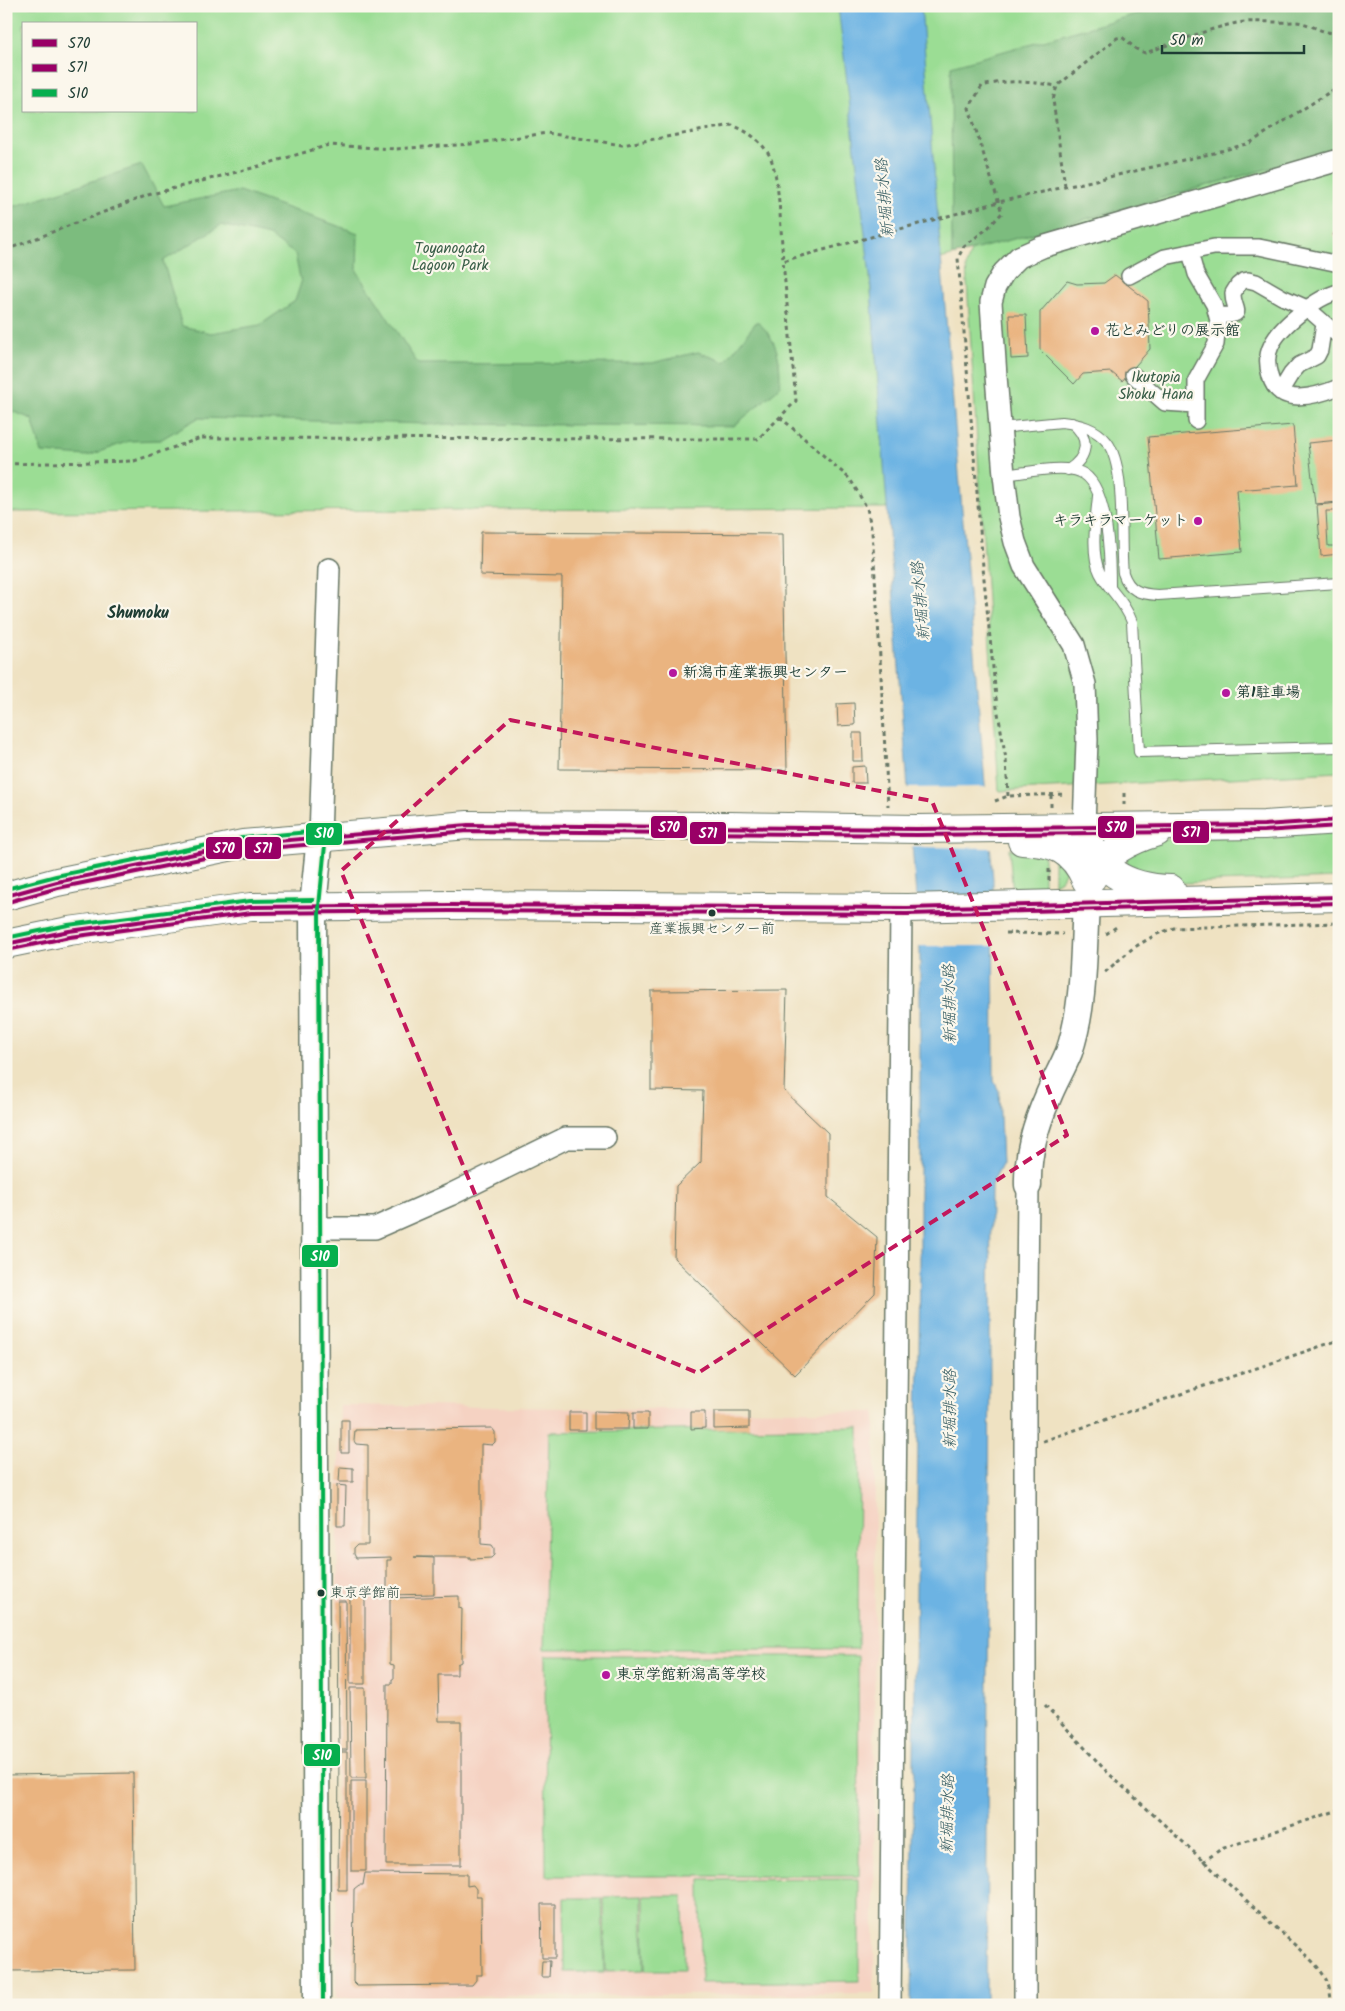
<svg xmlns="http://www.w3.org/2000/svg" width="1345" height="2011" viewBox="0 0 1345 2011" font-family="Kalam,'Klee One',sans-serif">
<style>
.built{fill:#f5d2c2}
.green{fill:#9bdd94;stroke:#5d8d64;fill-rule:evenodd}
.forest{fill:#7cbc7e;stroke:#4e7c59;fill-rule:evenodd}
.water{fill:#6cb3e3;stroke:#46788c}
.pier{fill:#efe2c2}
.building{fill:#eab480}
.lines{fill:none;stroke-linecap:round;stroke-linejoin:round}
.service-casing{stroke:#687766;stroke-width:12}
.pedestrian-casing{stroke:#687766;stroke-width:18}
.minor-casing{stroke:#687766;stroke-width:24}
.tertiary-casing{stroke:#687766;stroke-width:29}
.secondary-casing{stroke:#687766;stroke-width:30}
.path{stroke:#687766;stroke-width:3;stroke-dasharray:4 4;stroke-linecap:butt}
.service{stroke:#fff;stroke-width:10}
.pedestrian{stroke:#fff;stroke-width:15}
.minor{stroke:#fff;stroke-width:21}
.tertiary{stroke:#fff;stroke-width:26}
.secondary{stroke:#fff;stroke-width:28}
.bus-1-casing{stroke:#fbf7ec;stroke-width:8}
.bus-2-casing{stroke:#fbf7ec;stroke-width:8}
.bus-3-casing{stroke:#fbf7ec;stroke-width:8}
.bus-1{stroke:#906;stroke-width:4}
.bus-2{stroke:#906;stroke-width:4}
.bus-3{stroke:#06af4e;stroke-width:4}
.marked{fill:none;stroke:#c2185b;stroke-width:4;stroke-dasharray:10 6;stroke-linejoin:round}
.poi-dot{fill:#b5179e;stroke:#fbf7ec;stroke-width:2}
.bus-dot{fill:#1f3d34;stroke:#fbf7ec;stroke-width:2}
.labels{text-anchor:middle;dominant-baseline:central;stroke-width:4.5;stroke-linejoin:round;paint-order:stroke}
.bus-label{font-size:14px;fill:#1f3d34;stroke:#fbf7ec}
.park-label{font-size:15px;fill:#385d47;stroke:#fbf7ec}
.poi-label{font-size:15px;font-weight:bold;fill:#1f3d34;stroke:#fbf7ec;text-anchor:start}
.water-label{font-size:16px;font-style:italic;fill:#325a60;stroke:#fbf7ec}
.neighbourhood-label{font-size:16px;font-weight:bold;fill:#1f3d34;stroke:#fbf7ec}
.line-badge{stroke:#fbf7ec;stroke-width:2}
.badge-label{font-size:14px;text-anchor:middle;font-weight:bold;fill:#fff}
</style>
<rect width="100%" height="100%" fill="#fbf7ec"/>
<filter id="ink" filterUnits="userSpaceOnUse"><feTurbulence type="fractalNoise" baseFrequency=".02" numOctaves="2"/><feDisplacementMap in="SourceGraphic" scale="10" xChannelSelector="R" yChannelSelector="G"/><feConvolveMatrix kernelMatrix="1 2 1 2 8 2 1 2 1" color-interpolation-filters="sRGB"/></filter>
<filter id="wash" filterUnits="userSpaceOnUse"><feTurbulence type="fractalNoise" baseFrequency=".0096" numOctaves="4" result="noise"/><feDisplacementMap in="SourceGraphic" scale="20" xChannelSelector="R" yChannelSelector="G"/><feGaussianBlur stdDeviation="1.12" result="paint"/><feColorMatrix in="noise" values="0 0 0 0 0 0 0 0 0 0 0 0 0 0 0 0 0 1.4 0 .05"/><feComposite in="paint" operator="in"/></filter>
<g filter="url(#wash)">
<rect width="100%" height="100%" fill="#efe2c2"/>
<!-- built -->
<path class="built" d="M340 1405 875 1412 874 1993 336 1998 337 1600Z"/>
<!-- green -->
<path class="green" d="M6 6H1339V772L999 791 966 266 971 251 870 277 888 508 6 512ZM24 24H196V111H24Z
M1339 829V878L1183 883 1127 872V852L1156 840Z
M1009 849 1044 852V889L1013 894Z
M1054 856 1066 871 1061 880 1054 884Z
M859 1427 858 1649H544L549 1432Z
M545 1656H858L859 1876H546Z
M859 1879V1981L701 1983 700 1880Z
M642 1896 644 1970 605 1971 604 1897Z
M644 1896H683L684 1970H645Z
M564 1898H602L604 1972H565Z"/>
<!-- forest -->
<path class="forest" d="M1165 6H1339V149L952 256 951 66Z
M142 165 164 206 239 191 358 233 357 271 418 364 652 363 698 352 725 362 757 321C779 342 780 358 780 387L734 426 429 424 198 418 160 440 129 441 88 456 42 453 32 419 6 409V209ZM221 225 269 236 295 254 301 283 295 301 260 325 211 333 182 326 163 261Z"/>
<!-- water -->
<path class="water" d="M838 6H921L946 319 993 879 994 1081 999 1091 1002 1164 991 1185 986 2005H911L920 1267V951L870 276Z"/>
<!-- pier -->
<path class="pier" d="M988 787 993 848 910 847 906 788Z
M914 896H996V946H918Z"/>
<g id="blocks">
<!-- building -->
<path class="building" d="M1339 224V239L1333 235Z
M1115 275 1148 301 1150 349 1122 381 1111 372 1083 374 1074 384 1040 350V312L1067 281 1077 284 1104 283Z
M1009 315H1026L1028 358 1011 359Z
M1293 425 1298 485 1237 490 1242 552 1159 559 1148 437Z
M1339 440V502L1315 504 1308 443Z
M1339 503V511H1326L1328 546H1339V554L1321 556 1317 505Z
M481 532 783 534 787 770 559 769 562 577 480 575Z
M854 703 855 725 838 726 837 704Z
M853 733H862L863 761H853Z
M865 766 866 783H852V767Z
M787 990 784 1091 828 1133V1197L877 1237 875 1293 795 1375 674 1258 676 1186 701 1162 703 1091 651 1090V991Z
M594 1411 629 1412 628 1429H594Z
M569 1412H586V1430H569Z
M691 1412H705V1428L691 1429Z
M714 1412H749V1428L714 1429Z
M633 1413H648V1429H633Z
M341 1420H349V1453H341Z
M492 1428 495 1432V1442L492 1445 481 1444V1544L492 1545 494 1548V1555L491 1558 470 1559V1557H414L434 1558V1594L390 1595V1589H387V1560H391V1557L356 1558 354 1554V1548L357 1545H368V1445L356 1444 354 1441 355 1430Z
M340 1467 353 1468V1482H339Z
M337 1485 346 1486 345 1526H337Z
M459 1596V1608L462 1609 461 1662 457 1664V1675H438L439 1721H461V1865H386L387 1684H392V1679H394V1665L390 1664V1598Z
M350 1597H365V1684H350Z
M338 1601H346L347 1750H339Z
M350 1688H365L366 1778H351Z
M339 1752H347V1890H338Z
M133 1773 135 1970 6 1971V1775Z
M351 1781H366V1871H351Z
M365 1873 467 1874V1886L473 1885 476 1889V1896H481L482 1975H476V1980L472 1985 357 1986 353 1982 354 1889 359 1885H363Z
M541 1904H555V1958H542Z
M542 1961H550L549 1977H541Z"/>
</g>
</g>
<g filter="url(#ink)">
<use href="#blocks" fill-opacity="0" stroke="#687766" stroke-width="1"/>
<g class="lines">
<defs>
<path id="service" d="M1000 428 1062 422C1079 424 1096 428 1107 442 1127 469 1119 539 1123 573 1129 591 1140 594 1158 595L1339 583
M1068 470C1088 457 1091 439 1072 423
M1004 475C1024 473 1062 464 1080 472 1109 483 1110 560 1110 586
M1098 496C1096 518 1090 553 1100 573 1110 592 1124 600 1132 622L1139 752 1339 747"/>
<path id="pedestrian" d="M1190 252 1196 274 1214 305 1218 321 1216 344 1196 380V421
M1129 276 1165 257 1214 247H1259L1339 264
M1339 292C1318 296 1279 327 1271 346 1266 356 1267 366 1270 376 1278 408 1317 396 1339 387
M1217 315C1249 316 1232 310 1233 293L1238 285 1243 281 1248 280 1256 282 1282 297 1307 308 1339 336
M1133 375 1165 403 1195 405
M1280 392 1291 374 1299 365 1317 356 1320 350 1324 324"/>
<path id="minor" d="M1084 827 1087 740 1085 684 1074 645 1024 566 1015 542 1009 517 1004 475 996 376 991 302 995 287 1004 272 1019 257 1042 247 1339 160
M320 837 329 569
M313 1228H375L450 1195 566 1138H605
M890 2005 901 908
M1025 2005V1361L1027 1298 1028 1185"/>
<path id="tertiary" d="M1028 1185C1027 1154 1035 1126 1048 1097 1054 1082 1063 1067 1069 1052 1085 1005 1083 953 1086 904
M317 2005 313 906 320 837"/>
<path id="secondary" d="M1084 827C1094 871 1129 888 1171 889
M1022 841C1053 842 1073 849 1086 880
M1092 878C1106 852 1130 840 1157 832
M6 896 57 882 243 844 468 825 731 826 917 829 1264 825 1339 820
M6 944 69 931 251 907 450 905 907 908 1339 897"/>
</defs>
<!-- service casing -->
<use href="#service" class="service-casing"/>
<!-- pedestrian casing -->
<use href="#pedestrian" class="pedestrian-casing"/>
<!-- minor casing -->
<use href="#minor" class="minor-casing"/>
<!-- tertiary casing -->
<use href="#tertiary" class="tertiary-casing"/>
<!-- secondary casing -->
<use href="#secondary" class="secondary-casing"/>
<!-- path -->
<path class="path" d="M1065 186 1053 100 1057 86 1117 38 1122 37 1136 49 1145 53C1175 43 1206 29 1237 23 1255 20 1276 23 1295 22 1310 22 1323 36 1339 32
M6 250 148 195 256 167 329 145 395 149 471 144 547 133 622 145 732 125C747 131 759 139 768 153 780 170 781 238 783 261
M780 417 850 479 867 508 872 532 878 621 888 806
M6 464 134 461 201 438 758 439 796 401 783 261 999 202 1214 153 1250 143 1339 86
M1008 796 1006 759 997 707 984 579 958 258 964 246 987 229 1002 213 969 108 982 86C1007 79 1032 82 1057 86
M995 801 1008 796 1066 794
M1124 805V793
M1051 807V795
M1049 881V868
M1006 933 1063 934
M1106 934 1118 926
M1105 972 1133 948 1157 934 1174 928 1339 923
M1043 1441 1339 1340
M1045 1705 1107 1772 1310 1959C1324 1973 1331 1983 1331 2005
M1203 1862 1221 1849 1339 1810"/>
<!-- service -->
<use href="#service" class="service"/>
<!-- pedestrian -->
<use href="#pedestrian" class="pedestrian"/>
<!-- minor -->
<use href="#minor" class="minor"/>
<!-- tertiary -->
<use href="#tertiary" class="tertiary"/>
<!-- secondary -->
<use href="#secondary" class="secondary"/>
<defs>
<path id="bus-1" d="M6 896 57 882 243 844 468 825 917 829 1264 825 1339 820
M6 944 69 931 251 907 450 905 907 908 1339 897"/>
<path id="bus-2" d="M8 902 58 888 244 850 468 831 917 835 1264 831 1339 826
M7 950 70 937 251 913 450 911 907 914 1339 903"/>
<path id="bus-3" d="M6 889 56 876 242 838 320 831 326 835 319 906 323 2005
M6 938 68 925 250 901 313 900"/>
</defs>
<!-- bus-1 casing -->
<use href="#bus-1" class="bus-1-casing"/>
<!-- bus-2 casing -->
<use href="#bus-2" class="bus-2-casing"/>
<!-- bus-3 casing -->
<use href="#bus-3" class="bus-3-casing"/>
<!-- bus-1 -->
<use href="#bus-1" class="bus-1"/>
<!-- bus-2 -->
<use href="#bus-2" class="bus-2"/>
<!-- bus-3 -->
<use href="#bus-3" class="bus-3"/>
</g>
</g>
<!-- marked area -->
<path class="marked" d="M510 720 932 801 1067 1135 698 1373 518 1298 341 871Z"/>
<!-- markers -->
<g class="poi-dot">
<circle cx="1095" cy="331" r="5"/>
<circle cx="1198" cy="521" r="5"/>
<circle cx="673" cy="673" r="5"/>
<circle cx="1226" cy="693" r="5"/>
<circle cx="606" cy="1675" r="5"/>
</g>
<g class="bus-dot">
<circle cx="712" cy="913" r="4.5"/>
<circle cx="321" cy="1593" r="4.5"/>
</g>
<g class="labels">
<!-- bus labels -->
<g class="bus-label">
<text x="712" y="929">産業振興センター前</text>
<text x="330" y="1593" text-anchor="start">東京学館前</text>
</g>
<!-- park labels -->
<g class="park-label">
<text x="450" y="249">Toyanogata<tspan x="450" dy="17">Lagoon Park</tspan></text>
<text x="1156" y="378">Ikutopia<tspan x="1156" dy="17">Shoku Hana</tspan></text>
</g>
<!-- poi labels -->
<g class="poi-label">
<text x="1105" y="331">花とみどりの展示館</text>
<text x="1188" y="521" text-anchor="end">キラキラマーケット</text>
<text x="683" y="673">新潟市産業振興センター</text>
<text x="1236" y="693">第1駐車場</text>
<text x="616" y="1675">東京学館新潟高等学校</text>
</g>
<!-- water labels -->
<g class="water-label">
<text transform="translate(885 198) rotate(-95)">新堀排水路</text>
<text transform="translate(921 601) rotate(-95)">新堀排水路</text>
<text transform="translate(950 1004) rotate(-91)">新堀排水路</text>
<text transform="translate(950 1409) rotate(-90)">新堀排水路</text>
<text transform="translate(948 1814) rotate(-89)">新堀排水路</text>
</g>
<!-- neighbourhood labels -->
<g class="neighbourhood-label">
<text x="138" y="613">Shumoku</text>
</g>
</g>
<g class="line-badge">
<rect x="1097" y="815" width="38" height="24" rx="5" fill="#906"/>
<rect x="650" y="815" width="38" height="24" rx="5" fill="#906"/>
<rect x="1172" y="820" width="38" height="24" rx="5" fill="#906"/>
<rect x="689" y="821" width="38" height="24" rx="5" fill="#906"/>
<rect x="305" y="822" width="38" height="24" rx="5" fill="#06af4e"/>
<rect x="205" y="836" width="38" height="24" rx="5" fill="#906"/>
<rect x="244" y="836" width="38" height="24" rx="5" fill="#906"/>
<rect x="301" y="1244" width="38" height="24" rx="5" fill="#06af4e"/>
<rect x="303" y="1743" width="38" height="24" rx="5" fill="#06af4e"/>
</g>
<g class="badge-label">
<text x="1116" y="832">S70</text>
<text x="669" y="832">S70</text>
<text x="1191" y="837">S71</text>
<text x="708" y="838">S71</text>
<text x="324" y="838">S10</text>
<text x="224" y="853">S70</text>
<text x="263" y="853">S71</text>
<text x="320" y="1261">S10</text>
<text x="322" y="1760">S10</text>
</g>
<!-- margin -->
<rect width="1345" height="2011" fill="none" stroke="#fbf7ec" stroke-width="25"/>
<!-- legend -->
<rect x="22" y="22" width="175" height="90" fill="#fbf7ec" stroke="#a3ada2"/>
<rect x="32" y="39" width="25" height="8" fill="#990066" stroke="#a3ada2"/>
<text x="68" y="48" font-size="15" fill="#1f3d34">S70</text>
<rect x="32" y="64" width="25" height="8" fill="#990066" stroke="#a3ada2"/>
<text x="68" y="72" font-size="15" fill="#1f3d34">S71</text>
<rect x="32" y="89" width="25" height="8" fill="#06af4e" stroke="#a3ada2"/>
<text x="68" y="98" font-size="15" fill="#1f3d34">S10</text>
<!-- scale -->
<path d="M1162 45v8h142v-8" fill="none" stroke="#1f3d34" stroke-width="2.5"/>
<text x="1170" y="45" font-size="15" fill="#1f3d34" stroke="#fbf7ec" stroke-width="4" paint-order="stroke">50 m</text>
</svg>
